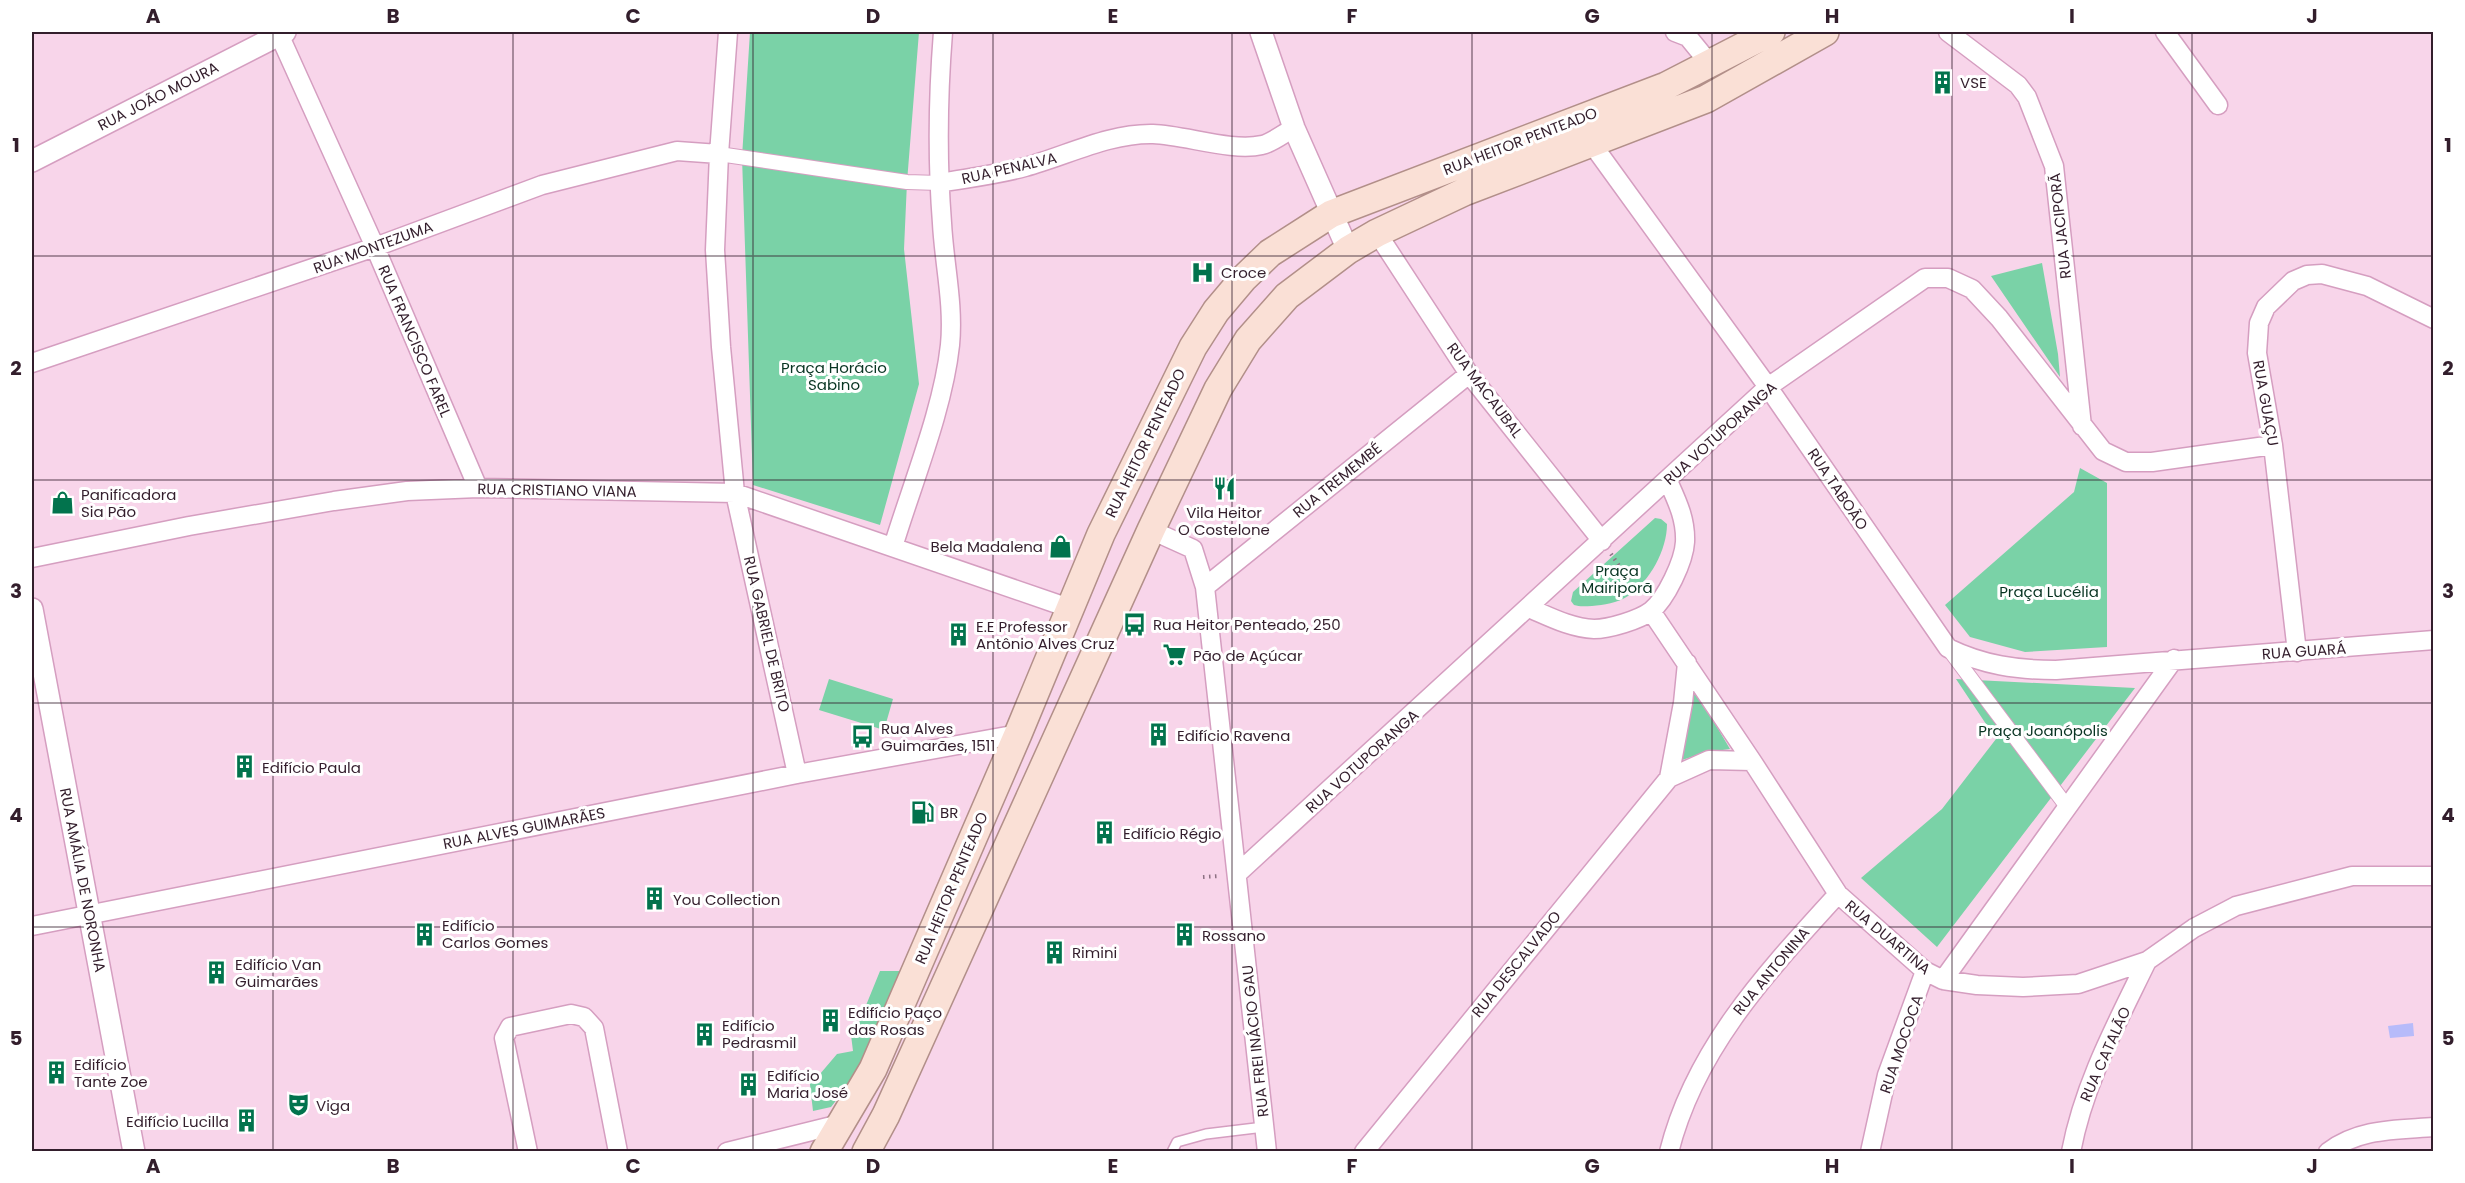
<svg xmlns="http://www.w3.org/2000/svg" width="2465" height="1183" viewBox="0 0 2465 1183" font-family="Poppins,sans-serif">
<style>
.green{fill:#7ad2a7}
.water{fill:#b7bbfa}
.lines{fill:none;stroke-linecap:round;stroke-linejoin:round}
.service-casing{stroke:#d59ec0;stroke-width:12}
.pedestrian-casing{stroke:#d59ec0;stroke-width:16}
.minor-casing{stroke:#d59ec0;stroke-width:21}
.tertiary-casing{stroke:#d59ec0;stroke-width:24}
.primary-casing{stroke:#b28f89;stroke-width:30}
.path{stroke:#8d7183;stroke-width:4;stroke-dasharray:1.5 4.5;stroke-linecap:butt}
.service{stroke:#fff;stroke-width:9}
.pedestrian{stroke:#fff;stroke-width:14}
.minor{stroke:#fff;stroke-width:18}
.tertiary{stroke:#fff;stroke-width:21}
.primary{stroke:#fae0d6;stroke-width:27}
.grid{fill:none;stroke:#331e2c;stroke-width:1.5;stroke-opacity:0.55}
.labels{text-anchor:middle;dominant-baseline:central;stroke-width:6;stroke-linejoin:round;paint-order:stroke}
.poi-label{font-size:15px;fill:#331e2c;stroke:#fff;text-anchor:start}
.street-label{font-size:15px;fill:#331e2c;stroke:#fff}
.park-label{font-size:15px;fill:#083422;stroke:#fff}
.neatline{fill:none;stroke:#331e2c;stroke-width:2}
.grid-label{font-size:20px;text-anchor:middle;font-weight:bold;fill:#331e2c}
</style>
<rect width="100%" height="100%" fill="#f8d5ea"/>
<!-- green -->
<path class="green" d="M750 32H919L907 182 904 249 919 384 880 525 753 485 742 157Z
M2042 263 2058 354 2060 377 1991 276Z
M2080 468 2107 483V647L2025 652 1970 637 1945 605 2074 492Z
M1655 518 1661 519 1667 524C1667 550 1650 581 1628 596 1617 603 1604 605 1592 606 1586 606 1580 607 1574 605L1571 601 1573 592Z
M829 679 893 699 884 730 819 710Z
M1956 679 2135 688 1937 947 1861 878 1942 809 1996 739Z
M1695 690 1730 749 1707 752 1682 760Z
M880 971H904L864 1065 831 1107 813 1111 809 1076 820 1074 837 1054 853 1051 851 1035 858 1025Z"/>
<!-- water -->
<path class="water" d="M2413 1023 2414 1036 2390 1038 2388 1026Z"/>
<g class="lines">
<defs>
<path id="service" d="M1172 1152 1177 1142 1206 1134 1264 1127"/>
<path id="pedestrian" d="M719 154 907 182 939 183
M1948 648 2068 808"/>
<path id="minor" d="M278 32 375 247 478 488
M728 32 719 154 715 250 721 347 735 493 797 774
M1675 32 1688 37 1710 64
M1948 32 2018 85 2027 97 2054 166 2082 426
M2165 32 2218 105
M1592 144 1768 387 1948 648C1983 665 2017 670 2056 670L2434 640
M939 183C967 178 997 175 1025 167 1066 156 1109 133 1153 134 1185 135 1232 152 1262 145 1272 143 1284 133 1294 128
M1377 233 1469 374 1602 541
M32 363 375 247 542 185 677 151 719 154
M1151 530 1193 549 1205 587 1267 1152
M893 547C912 484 943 410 950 345 954 304 944 263 942 223 937 159 938 95 943 32
M32 558 189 526 334 501 407 491 478 488 735 493 1069 608
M1205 587 1469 374
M1529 608C1550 617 1571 628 1594 629 1609 629 1639 620 1651 611 1666 599 1684 561 1685 542 1686 519 1677 501 1668 481
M1651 611 1752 761 1838 894 1925 971 1943 980 1977 985 2023 987 2078 984 2147 961 2194 928 2236 906 2352 876H2434
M2297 652 2273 445 2257 353 2259 323 2266 307 2293 281 2307 275 2322 274 2367 286 2434 319
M1669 778 1683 703 1687 663
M1238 873 1768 387 1925 278H1948L1972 289 1999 318 2103 451 2126 462H2152L2273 445
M32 926 797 774 1018 734
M1943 980 2174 659
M528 1152 504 1038 510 1027 571 1014 584 1017 594 1028 618 1152
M727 1152 840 1124
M1364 1152 1669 778 1709 760 1752 761
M1669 1152C1695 1048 1768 971 1838 894
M1870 1152 1887 1075 1925 971
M2071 1152C2084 1083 2117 1023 2147 961
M2328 1152C2359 1128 2397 1130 2434 1127"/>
<path id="tertiary" d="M1261 32 1294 128 1348 250
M32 161 285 32
M32 609 134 1152"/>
<path id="primary" d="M824 1152 873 1069 1018 734 1101 534 1193 347 1216 311 1243 279 1270 253 1331 214 1666 86 1771 32
M866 1152 886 1115 1151 530 1218 389 1248 340 1287 296 1348 250 1377 233 1464 192 1706 99 1825 32"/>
</defs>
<!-- service casing -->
<use href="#service" class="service-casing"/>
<!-- pedestrian casing -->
<use href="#pedestrian" class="pedestrian-casing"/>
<!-- minor casing -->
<use href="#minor" class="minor-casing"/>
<!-- tertiary casing -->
<use href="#tertiary" class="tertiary-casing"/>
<!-- primary casing -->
<use href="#primary" class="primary-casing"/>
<!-- path -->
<path class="path" d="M1611 554 1641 597
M1203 877 1219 876"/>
<!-- service -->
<use href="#service" class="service"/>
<!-- pedestrian -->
<use href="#pedestrian" class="pedestrian"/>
<!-- minor -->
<use href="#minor" class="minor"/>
<!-- tertiary -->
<use href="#tertiary" class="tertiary"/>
<!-- primary -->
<use href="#primary" class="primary"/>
</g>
<!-- grid -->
<path class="grid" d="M273 32V1152M513 32V1152M753 32V1152M993 32V1152M1232 32V1152M1472 32V1152M1712 32V1152M1952 32V1152M2192 32V1152M32 256H2434M32 480H2434M32 703H2434M32 927H2434"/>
<!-- icons -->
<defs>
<symbol id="building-bare" viewBox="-9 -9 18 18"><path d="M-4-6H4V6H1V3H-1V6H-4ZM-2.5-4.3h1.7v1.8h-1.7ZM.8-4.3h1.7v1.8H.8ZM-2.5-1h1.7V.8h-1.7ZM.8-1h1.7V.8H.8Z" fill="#02734d" stroke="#fff" stroke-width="2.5" paint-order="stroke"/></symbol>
<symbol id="hospital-bare" viewBox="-9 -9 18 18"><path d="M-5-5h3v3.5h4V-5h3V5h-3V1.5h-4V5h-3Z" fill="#02734d" stroke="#fff" stroke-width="2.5" paint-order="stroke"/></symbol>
<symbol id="restaurant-bare" viewBox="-9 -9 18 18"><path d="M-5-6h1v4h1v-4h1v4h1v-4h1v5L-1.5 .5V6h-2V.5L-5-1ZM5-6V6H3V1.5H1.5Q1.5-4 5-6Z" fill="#02734d" stroke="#fff" stroke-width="2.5" paint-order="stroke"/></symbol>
<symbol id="shop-bare" viewBox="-9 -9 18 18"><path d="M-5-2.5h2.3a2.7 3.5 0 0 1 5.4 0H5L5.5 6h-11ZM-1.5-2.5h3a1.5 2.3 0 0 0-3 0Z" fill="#02734d" stroke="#fff" stroke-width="2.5" paint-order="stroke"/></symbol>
<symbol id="bus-bare" viewBox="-9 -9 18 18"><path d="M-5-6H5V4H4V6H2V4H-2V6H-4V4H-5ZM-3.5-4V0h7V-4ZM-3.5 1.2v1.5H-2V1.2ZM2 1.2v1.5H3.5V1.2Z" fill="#02734d" stroke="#fff" stroke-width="2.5" paint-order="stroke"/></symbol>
<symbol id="supermarket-bare" viewBox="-9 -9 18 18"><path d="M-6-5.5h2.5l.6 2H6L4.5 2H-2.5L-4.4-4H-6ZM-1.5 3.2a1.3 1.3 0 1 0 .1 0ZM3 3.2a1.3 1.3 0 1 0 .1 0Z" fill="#02734d" stroke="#fff" stroke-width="2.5" paint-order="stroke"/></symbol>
<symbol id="fuel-bare" viewBox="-9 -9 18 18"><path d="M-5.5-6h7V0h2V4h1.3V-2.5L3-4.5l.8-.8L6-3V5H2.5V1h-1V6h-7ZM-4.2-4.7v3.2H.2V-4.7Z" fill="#02734d" stroke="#fff" stroke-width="2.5" paint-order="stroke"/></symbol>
<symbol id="theatre-bare" viewBox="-9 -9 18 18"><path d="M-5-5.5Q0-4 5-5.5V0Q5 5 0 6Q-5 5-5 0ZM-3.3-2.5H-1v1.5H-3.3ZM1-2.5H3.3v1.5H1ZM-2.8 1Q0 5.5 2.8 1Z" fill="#02734d" stroke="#fff" stroke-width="2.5" paint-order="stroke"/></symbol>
</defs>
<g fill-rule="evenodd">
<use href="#building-bare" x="1926" y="66" width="33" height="33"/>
<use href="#hospital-bare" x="1186" y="256" width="33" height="33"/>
<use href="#restaurant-bare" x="1208" y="472" width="33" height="33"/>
<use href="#shop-bare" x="46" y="486" width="33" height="33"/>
<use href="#shop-bare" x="1044" y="530" width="33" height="33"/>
<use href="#bus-bare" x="1118" y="608" width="33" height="33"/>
<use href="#building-bare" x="942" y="618" width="33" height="33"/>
<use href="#supermarket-bare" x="1158" y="638" width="33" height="33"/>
<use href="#building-bare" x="1142" y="718" width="33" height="33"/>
<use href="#bus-bare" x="846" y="720" width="33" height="33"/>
<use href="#building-bare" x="228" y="750" width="33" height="33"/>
<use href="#fuel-bare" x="906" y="796" width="33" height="33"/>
<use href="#building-bare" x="1088" y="816" width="33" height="33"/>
<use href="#building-bare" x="638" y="882" width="33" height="33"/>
<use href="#building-bare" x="408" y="918" width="33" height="33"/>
<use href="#building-bare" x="1168" y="918" width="33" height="33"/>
<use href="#building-bare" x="1038" y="936" width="33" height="33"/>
<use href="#building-bare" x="200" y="956" width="33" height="33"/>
<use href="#building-bare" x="814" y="1004" width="33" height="33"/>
<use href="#building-bare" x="688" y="1018" width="33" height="33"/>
<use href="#building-bare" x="40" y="1056" width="33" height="33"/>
<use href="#building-bare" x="732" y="1068" width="33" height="33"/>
<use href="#theatre-bare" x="282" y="1088" width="33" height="33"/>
<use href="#building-bare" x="230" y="1104" width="33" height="33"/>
</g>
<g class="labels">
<!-- poi labels -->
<g class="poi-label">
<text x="1960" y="82">VSE</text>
<text x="1221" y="272">Croce</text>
<text x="81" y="494">Panificadora<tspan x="81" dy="17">Sia Pão</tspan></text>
<text x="1224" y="512" text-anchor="middle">Vila Heitor<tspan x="1224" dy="17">O Costelone</tspan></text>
<text x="1043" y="546" text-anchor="end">Bela Madalena</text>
<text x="1153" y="624">Rua Heitor Penteado, 250</text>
<text x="976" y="626">E.E Professor<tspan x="976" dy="17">Antônio Alves Cruz</tspan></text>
<text x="1193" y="655">Pão de Açúcar</text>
<text x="881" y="728">Rua Alves<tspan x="881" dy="17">Guimarães, 1511</tspan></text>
<text x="1177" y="735">Edifício Ravena</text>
<text x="262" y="767">Edifício Paula</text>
<text x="940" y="812">BR</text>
<text x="1123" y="833">Edifício Régio</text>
<text x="673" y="899">You Collection</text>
<text x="442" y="925">Edifício<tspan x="442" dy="17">Carlos Gomes</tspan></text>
<text x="1202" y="935">Rossano</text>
<text x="1072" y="952">Rimini</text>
<text x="235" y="964">Edifício Van<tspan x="235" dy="17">Guimarães</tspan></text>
<text x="848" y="1012">Edifício Paço<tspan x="848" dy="17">das Rosas</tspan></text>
<text x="722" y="1025">Edifício<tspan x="722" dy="17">Pedrasmil</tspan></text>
<text x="74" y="1064">Edifício<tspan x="74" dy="17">Tante Zoe</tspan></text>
<text x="767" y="1075">Edifício<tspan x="767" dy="17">Maria José</tspan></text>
<text x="316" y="1105">Viga</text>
<text x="229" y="1121" text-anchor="end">Edifício Lucilla</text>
</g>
<!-- street labels -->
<g class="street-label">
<text transform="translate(158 96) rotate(-27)">RUA JOÃO MOURA</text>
<text transform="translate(1520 141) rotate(-21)">RUA HEITOR PENTEADO</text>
<text transform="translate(1009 168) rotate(-13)">RUA PENALVA</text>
<text transform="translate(2060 226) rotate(-96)">RUA JACIPORÃ</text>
<text transform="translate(373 247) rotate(-20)">RUA MONTEZUMA</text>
<text transform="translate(415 341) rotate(67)">RUA FRANCISCO FAREL</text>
<text transform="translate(1485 390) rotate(53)">RUA MACAUBAL</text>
<text transform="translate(2266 403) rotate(80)">RUA GUAÇU</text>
<text transform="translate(1720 433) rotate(-42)">RUA VOTUPORANGA</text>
<text transform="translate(1145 443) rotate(-64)">RUA HEITOR PENTEADO</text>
<text transform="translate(1337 480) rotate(-39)">RUA TREMEMBÉ</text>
<text transform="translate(1838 489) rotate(56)">RUA TABOÃO</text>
<text transform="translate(557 490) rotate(1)">RUA CRISTIANO VIANA</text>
<text transform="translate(767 634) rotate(77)">RUA GABRIEL DE BRITO</text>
<text transform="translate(2304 651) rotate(-4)">RUA GUARÁ</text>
<text transform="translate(1362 761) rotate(-42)">RUA VOTUPORANGA</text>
<text transform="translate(524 828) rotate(-11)">RUA ALVES GUIMARÃES</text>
<text transform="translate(83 880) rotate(79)">RUA AMÁLIA DE NORONHA</text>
<text transform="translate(951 888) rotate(-67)">RUA HEITOR PENTEADO</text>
<text transform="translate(1888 937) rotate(40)">RUA DUARTINA</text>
<text transform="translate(1516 964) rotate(-51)">RUA DESCALVADO</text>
<text transform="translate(1771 971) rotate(-50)">RUA ANTONINA</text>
<text transform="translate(1255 1041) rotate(-96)">RUA FREI INÁCIO GAU</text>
<text transform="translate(1901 1044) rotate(-71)">RUA MOCOCA</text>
<text transform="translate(2105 1054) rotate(-66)">RUA CATALÃO</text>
</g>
<!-- park labels -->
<g class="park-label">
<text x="834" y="367">Praça Horácio<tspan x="834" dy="17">Sabino</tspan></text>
<text x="1617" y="570">Praça<tspan x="1617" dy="17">Mairiporã</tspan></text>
<text x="2049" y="591">Praça Lucélia</text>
<text x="2043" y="730">Praça Joanópolis</text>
</g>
</g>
<!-- border -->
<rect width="2465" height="1183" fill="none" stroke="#ffffff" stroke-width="66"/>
<rect x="33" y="33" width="2399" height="1117" class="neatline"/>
<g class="grid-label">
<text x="153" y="23">A</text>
<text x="393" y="23">B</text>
<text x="633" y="23">C</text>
<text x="873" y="23">D</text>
<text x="1113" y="23">E</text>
<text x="1352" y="23">F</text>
<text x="1592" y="23">G</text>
<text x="1832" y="23">H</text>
<text x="2072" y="23">I</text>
<text x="2312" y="23">J</text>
<text x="16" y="152">1</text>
<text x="2448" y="152">1</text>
<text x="16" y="375">2</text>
<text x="2448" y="375">2</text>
<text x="16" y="598">3</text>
<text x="2448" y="598">3</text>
<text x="16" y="822">4</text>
<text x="2448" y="822">4</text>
<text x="16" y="1045">5</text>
<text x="2448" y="1045">5</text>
<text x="153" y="1173">A</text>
<text x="393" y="1173">B</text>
<text x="633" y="1173">C</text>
<text x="873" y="1173">D</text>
<text x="1113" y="1173">E</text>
<text x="1352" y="1173">F</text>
<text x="1592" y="1173">G</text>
<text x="1832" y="1173">H</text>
<text x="2072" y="1173">I</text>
<text x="2312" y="1173">J</text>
</g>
</svg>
